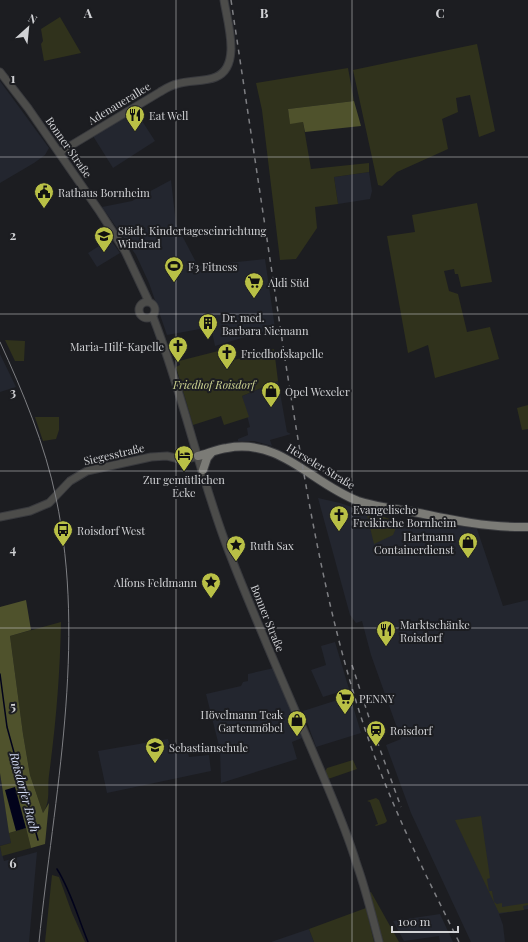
<svg xmlns="http://www.w3.org/2000/svg" width="528" height="942" viewBox="0 0 528 942" font-family="'Playfair Display',serif">
<style>
.built{fill:#23262f}
.green{fill:#30321c}
.forest{fill:#4f522c}
.water{fill:#02031b}
.lines{fill:none;stroke-linecap:round;stroke-linejoin:round}
.stream{stroke:#02031b;stroke-width:1.5}
.minor-casing{stroke:#393a3e;stroke-width:9}
.major-casing{stroke:#393a3e;stroke-width:10}
.minor{stroke:#4c4c4a;stroke-width:7}
.major{stroke:#7b7b76;stroke-width:8}
.tram{stroke:#7e7f83;stroke-width:1}
.rail{stroke:#7e7f83;stroke-width:1.5;stroke-dasharray:5 5;stroke-linecap:butt}
.grid{fill:none;stroke:#d1d2d5;stroke-width:1;stroke-opacity:0.55}
.labels{text-anchor:middle;dominant-baseline:central;stroke-width:4;stroke-linejoin:round;paint-order:stroke}
.street-label{font-size:11px;fill:#d1d2d5;stroke:#1c1d21}
.poi-label{font-size:11px;fill:#d1d2d5;stroke:#1c1d21;text-anchor:start}
.park-label{font-size:11px;font-style:italic;fill:#ced491;stroke:#1c1d21}
.water-label{font-size:12px;font-style:italic;fill:#d4dcf5;stroke:#1c1d21}
.grid-label{font-size:13px;text-anchor:middle;font-weight:bold;fill:#d1d2d5;stroke:#1c1d21;stroke-width:4;stroke-linejoin:round;paint-order:stroke}
</style>
<rect width="100%" height="100%" fill="#1c1d21"/>
<!-- built -->
<path class="built" d="M0 81 49 148 45 155 34 163 0 183Z
M135 110 155 141 113 168 93 136Z
M369 172 372 191 370 199 338 204 334 177Z
M171 180 176 224 198 266 265 259 275 328 215 346 211 327 167 335 149 283 136 255 102 207 132 201Z
M110 239 120 253 97 267 88 253Z
M0 354 16 387 0 392Z
M278 381 287 432 291 434 270 440 272 446 254 441H238V439L248 435 247 428 250 427 242 396Z
M318 498 340 503 406 525 408 520 412 519 477 529 503 606 528 600V909L499 914 503 925 505 942H471L411 813 386 745 401 739 371 655 362 621 356 623 350 615Z
M335 642 349 689 323 697 311 670 326 665 321 646Z
M274 668 302 738 292 742 297 759 221 783 220 750 206 694 241 686 243 682 248 681V674Z
M350 696 361 733 316 747 303 711Z
M168 739 171 751 187 748 189 757 209 755 211 771 107 793 98 751Z
M0 773 11 843 0 846Z
M0 847 4 861 37 852 29 942H0Z
M440 914 453 942H440L439 936 404 941 393 921Z
M309 929 314 942H271Z"/>
<!-- green -->
<path class="green" d="M60 17 81 53 44 61 41 44 43 41 41 29Z
M477 44 495 131 479 137 470 95 456 98 458 112 442 119 448 149 397 172 382 186 378 185 353 70Z
M348 68 354 101 288 109 290 123 303 122 311 169 369 163V172L334 177 338 204 315 207 317 228 296 259 280 260 262 110 256 83Z
M477 203 492 282 461 287 458 274H455L454 269 444 271 449 291 458 294 467 332 490 327 499 359 435 378 428 345 408 353 387 236 415 232 412 215Z
M5 340 25 341 24 361H15Z
M230 348 234 360 274 349 278 381 242 396 249 417 224 425 221 416 193 425 176 367 180 365 179 361Z
M528 405V429L522 430 517 408Z
M35 417H59V430L56 439 43 441Z
M366 511 393 520 397 526 393 535 374 544Z
M61 622C60 674 56 724 49 775 47 790 51 800 43 813L30 775 23 734 10 636Z
M353 760 357 769 328 779 325 772 327 768Z
M376 798 379 800 387 821 385 823 376 826 375 825 378 824 370 802 367 801Z
M481 816 490 878 487 879 489 891H492L494 902 497 904 502 903V907L528 903V905L523 906 524 910 499 913 455 820Z
M26 828 31 848 2 856 0 846 11 843 9 833Z
M52 875 59 877 72 913 85 942H45Z
M371 892 399 942H383L369 893Z
M366 908 374 942H314L309 929Z"/>
<!-- forest -->
<path class="forest" d="M354 101 361 126 305 132 303 122 290 124 288 109Z
M26 600 31 630 10 636 23 734 30 775 43 813 49 803 45 844 31 848 26 828 9 833 0 773V607Z"/>
<!-- water -->
<path class="water" d="M15 787 26 828 16 831 5 790Z"/>
<g class="lines">
<!-- stream -->
<path class="stream" d="M0 674 7 727 38 840
M57 869C71 891 78 918 88 942"/>
<defs>
<path id="minor" d="M0 72 28 108 100 212 125 251 149 302
M60 152 160 92C165 89 171 85 177 84 189 80 204 82 216 77 242 66 227 21 224 0
M139 310a8 8 0 1 1 16 0a8 8 0 1 1-16 0Z
M153 317C183 393 199 475 229 552 255 619 284 684 312 750 328 788 345 825 357 865 366 890 372 916 379 942
M0 517 30 511 49 503 70 481 87 471 151 457 167 456 184 460 198 456"/>
<path id="major" d="M198 456C207 454 217 449 227 448 281 438 311 483 358 501 376 507 396 509 414 512 451 520 490 528 528 527
M203 470 207 458 212 452"/>
</defs>
<!-- minor casing -->
<use href="#minor" class="minor-casing"/>
<!-- major casing -->
<use href="#major" class="major-casing"/>
<!-- minor -->
<use href="#minor" class="minor"/>
<!-- major -->
<use href="#major" class="major"/>
<!-- tram -->
<path class="tram" d="M0 342C23 392 45 445 56 498 87 645 54 795 39 942"/>
<!-- rail -->
<path class="rail" d="M231 0C249 120 267 239 285 359 305 484 325 611 366 732 390 804 425 874 459 942
M352 665 373 730 401 807"/>
</g>
<!-- grid -->
<path class="grid" d="M176 0V942M352 0V942M0 157H528M0 314H528M0 471H528M0 628H528M0 785H528"/>
<!-- icons -->
<defs>
<symbol id="restaurant-pin" viewBox="-11 -11 22 30"><path d="M0 17L-7.5 6A9.5 9.5 0 1 1 7.5 6Z" fill="#b9c046" stroke="#1c1d21"/><path d="M-5-6h1v4h1v-4h1v4h1v-4h1v5L-1.5 .5V6h-2V.5L-5-1ZM5-6V6H3V1.5H1.5Q1.5-4 5-6Z" fill="#111"/></symbol>
<symbol id="civic-pin" viewBox="-11 -11 22 30"><path d="M0 17L-7.5 6A9.5 9.5 0 1 1 7.5 6Z" fill="#b9c046" stroke="#1c1d21"/><path d="M-.6-6.5H3V-4.5H.6V-3L4-1V1h2V6H-6V1h2V-1L-.6-3ZM-1.2 2.5V6h2.4V2.5Z" fill="#111"/></symbol>
<symbol id="school-pin" viewBox="-11 -11 22 30"><path d="M0 17L-7.5 6A9.5 9.5 0 1 1 7.5 6Z" fill="#b9c046" stroke="#1c1d21"/><path d="M0-5L7-2L0 1L-7-2ZM-4 1L0 2.5L4 1V4Q0 6-4 4Z" fill="#111"/></symbol>
<symbol id="stadium-pin" viewBox="-11 -11 22 30"><path d="M0 17L-7.5 6A9.5 9.5 0 1 1 7.5 6Z" fill="#b9c046" stroke="#1c1d21"/><path d="M0-5a6.5 5 0 1 0 0 10a6.5 5 0 1 0 0-10ZM-3.5-1.8h7v3.6h-7Z" fill="#111"/></symbol>
<symbol id="supermarket-pin" viewBox="-11 -11 22 30"><path d="M0 17L-7.5 6A9.5 9.5 0 1 1 7.5 6Z" fill="#b9c046" stroke="#1c1d21"/><path d="M-6-5.5h2.5l.6 2H6L4.5 2H-2.5L-4.4-4H-6ZM-1.5 3.2a1.3 1.3 0 1 0 .1 0ZM3 3.2a1.3 1.3 0 1 0 .1 0Z" fill="#111"/></symbol>
<symbol id="building-pin" viewBox="-11 -11 22 30"><path d="M0 17L-7.5 6A9.5 9.5 0 1 1 7.5 6Z" fill="#b9c046" stroke="#1c1d21"/><path d="M-4-6H4V6H1V3H-1V6H-4ZM-2.5-4.3h1.7v1.8h-1.7ZM.8-4.3h1.7v1.8H.8ZM-2.5-1h1.7V.8h-1.7ZM.8-1h1.7V.8H.8Z" fill="#111"/></symbol>
<symbol id="church-pin" viewBox="-11 -11 22 30"><path d="M0 17L-7.5 6A9.5 9.5 0 1 1 7.5 6Z" fill="#b9c046" stroke="#1c1d21"/><path d="M-1.2-6h2.4v3.5h3.3v2.4h-3.3V6h-2.4V-.1h-3.3v-2.4h3.3Z" fill="#111"/></symbol>
<symbol id="shop-pin" viewBox="-11 -11 22 30"><path d="M0 17L-7.5 6A9.5 9.5 0 1 1 7.5 6Z" fill="#b9c046" stroke="#1c1d21"/><path d="M-5-2.5h2.3a2.7 3.5 0 0 1 5.4 0H5L5.5 6h-11ZM-1.5-2.5h3a1.5 2.3 0 0 0-3 0Z" fill="#111"/></symbol>
<symbol id="hotel-pin" viewBox="-11 -11 22 30"><path d="M0 17L-7.5 6A9.5 9.5 0 1 1 7.5 6Z" fill="#b9c046" stroke="#1c1d21"/><path d="M-6-4.5h1.5V1H6V5H4.5V3h-9V5H-6ZM-4 0a1.8 1.8 0 1 1 3.6 0ZM.5 0V-2.5h3Q6-2.5 6 0Z" fill="#111"/></symbol>
<symbol id="bus-pin" viewBox="-11 -11 22 30"><path d="M0 17L-7.5 6A9.5 9.5 0 1 1 7.5 6Z" fill="#b9c046" stroke="#1c1d21"/><path d="M-5-6H5V4H4V6H2V4H-2V6H-4V4H-5ZM-3.5-4V0h7V-4ZM-3.5 1.2v1.5H-2V1.2ZM2 1.2v1.5H3.5V1.2Z" fill="#111"/></symbol>
<symbol id="sight-pin" viewBox="-11 -11 22 30"><path d="M0 17L-7.5 6A9.5 9.5 0 1 1 7.5 6Z" fill="#b9c046" stroke="#1c1d21"/><path d="M0-6L1.8-2.2L6-1.7L2.9 1.2L3.7 5.4L0 3.3L-3.7 5.4L-2.9 1.2L-6-1.7L-1.8-2.2Z" fill="#111"/></symbol>
<symbol id="station-pin" viewBox="-11 -11 22 30"><path d="M0 17L-7.5 6A9.5 9.5 0 1 1 7.5 6Z" fill="#b9c046" stroke="#1c1d21"/><path d="M-3-6H3Q5-6 5-4V2Q5 4 3 4L4.5 6H3L1.5 4h-3L-3 6H-4.5L-3 4Q-5 4-5 2V-4Q-5-6-3-6ZM-3.5-4v3h7v-3ZM-3.5 1v1.5H-2V1ZM2 1v1.5H3.5V1Z" fill="#111"/></symbol>
</defs>
<g fill-rule="evenodd">
<use href="#restaurant-pin" x="124" y="104" width="22" height="30"/>
<use href="#civic-pin" x="33" y="181" width="22" height="30"/>
<use href="#school-pin" x="93" y="225" width="22" height="30"/>
<use href="#stadium-pin" x="163" y="255" width="22" height="30"/>
<use href="#supermarket-pin" x="243" y="271" width="22" height="30"/>
<use href="#building-pin" x="197" y="312" width="22" height="30"/>
<use href="#church-pin" x="167" y="335" width="22" height="30"/>
<use href="#church-pin" x="216" y="342" width="22" height="30"/>
<use href="#shop-pin" x="260" y="380" width="22" height="30"/>
<use href="#hotel-pin" x="173" y="444" width="22" height="30"/>
<use href="#church-pin" x="328" y="504" width="22" height="30"/>
<use href="#bus-pin" x="52" y="519" width="22" height="30"/>
<use href="#shop-pin" x="457" y="531" width="22" height="30"/>
<use href="#sight-pin" x="225" y="534" width="22" height="30"/>
<use href="#sight-pin" x="200" y="571" width="22" height="30"/>
<use href="#restaurant-pin" x="375" y="619" width="22" height="30"/>
<use href="#supermarket-pin" x="334" y="687" width="22" height="30"/>
<use href="#shop-pin" x="286" y="709" width="22" height="30"/>
<use href="#station-pin" x="365" y="719" width="22" height="30"/>
<use href="#school-pin" x="144" y="736" width="22" height="30"/>
</g>
<g class="labels">
<!-- street labels -->
<g class="street-label">
<text transform="translate(119 103) rotate(-31)">Adenauerallee</text>
<text transform="translate(69 147) rotate(55)">Bonner Straße</text>
<text transform="translate(114 454) rotate(-13)">Siegesstraße</text>
<text transform="translate(321 466) rotate(31)">Herseler Straße</text>
<text transform="translate(268 618) rotate(68)">Bonner Straße</text>
</g>
<!-- poi labels -->
<g class="poi-label">
<text x="149" y="115">Eat Well</text>
<text x="58" y="192">Rathaus Bornheim</text>
<text x="118" y="230">Städt. Kindertageseinrichtung<tspan x="118" dy="13">Windrad</tspan></text>
<text x="188" y="266">F3 Fitness</text>
<text x="268" y="282">Aldi Süd</text>
<text x="222" y="317">Dr. med.<tspan x="222" dy="13">Barbara Niemann</tspan></text>
<text x="164" y="346" text-anchor="end">Maria-Hilf-Kapelle</text>
<text x="241" y="353">Friedhofskapelle</text>
<text x="285" y="391">Opel Wexeler</text>
<text x="184" y="479" text-anchor="middle">Zur gemütlichen<tspan x="184" dy="13">Ecke</tspan></text>
<text x="353" y="509">Evangelische<tspan x="353" dy="13">Freikirche Bornheim</tspan></text>
<text x="77" y="530">Roisdorf West</text>
<text x="454" y="536" text-anchor="end">Hartmann<tspan x="454" dy="13">Containerdienst</tspan></text>
<text x="250" y="545">Ruth Sax</text>
<text x="197" y="582" text-anchor="end">Alfons Feldmann</text>
<text x="400" y="624">Marktschänke<tspan x="400" dy="13">Roisdorf</tspan></text>
<text x="359" y="698">PENNY</text>
<text x="283" y="714" text-anchor="end">Hövelmann Teak<tspan x="283" dy="13">Gartenmöbel</tspan></text>
<text x="390" y="730">Roisdorf</text>
<text x="169" y="747">Sebastianschule</text>
</g>
<!-- park labels -->
<g class="park-label">
<text x="214" y="384">Friedhof Roisdorf</text>
</g>
<!-- water labels -->
<g class="water-label">
<text transform="translate(25 792) rotate(75)">Roisdorfer Bach</text>
</g>
</g>
<g class="grid-label">
<text x="88" y="18">A</text>
<text x="264" y="18">B</text>
<text x="440" y="18">C</text>
<text x="13" y="83">1</text>
<text x="13" y="240">2</text>
<text x="13" y="397">3</text>
<text x="13" y="554">4</text>
<text x="13" y="711">5</text>
<text x="13" y="868">6</text>
</g>
<!-- north arrow -->
<g transform="translate(28 28) rotate(27)" stroke="#1c1d21" stroke-width="3" paint-order="stroke">
<path d="M0-3L7 15L0 10L-7 15Z" fill="#d1d2d5"/>
<text y="-6" font-size="11" font-weight="bold" text-anchor="middle" fill="#d1d2d5">N</text>
</g>
<!-- scale -->
<path d="M392 926v6h66v-6" fill="none" stroke="#d1d2d5" stroke-width="2"/>
<text x="398" y="926" font-size="12" fill="#d1d2d5" stroke="#1c1d21" stroke-width="3" paint-order="stroke">100 m</text>
</svg>
